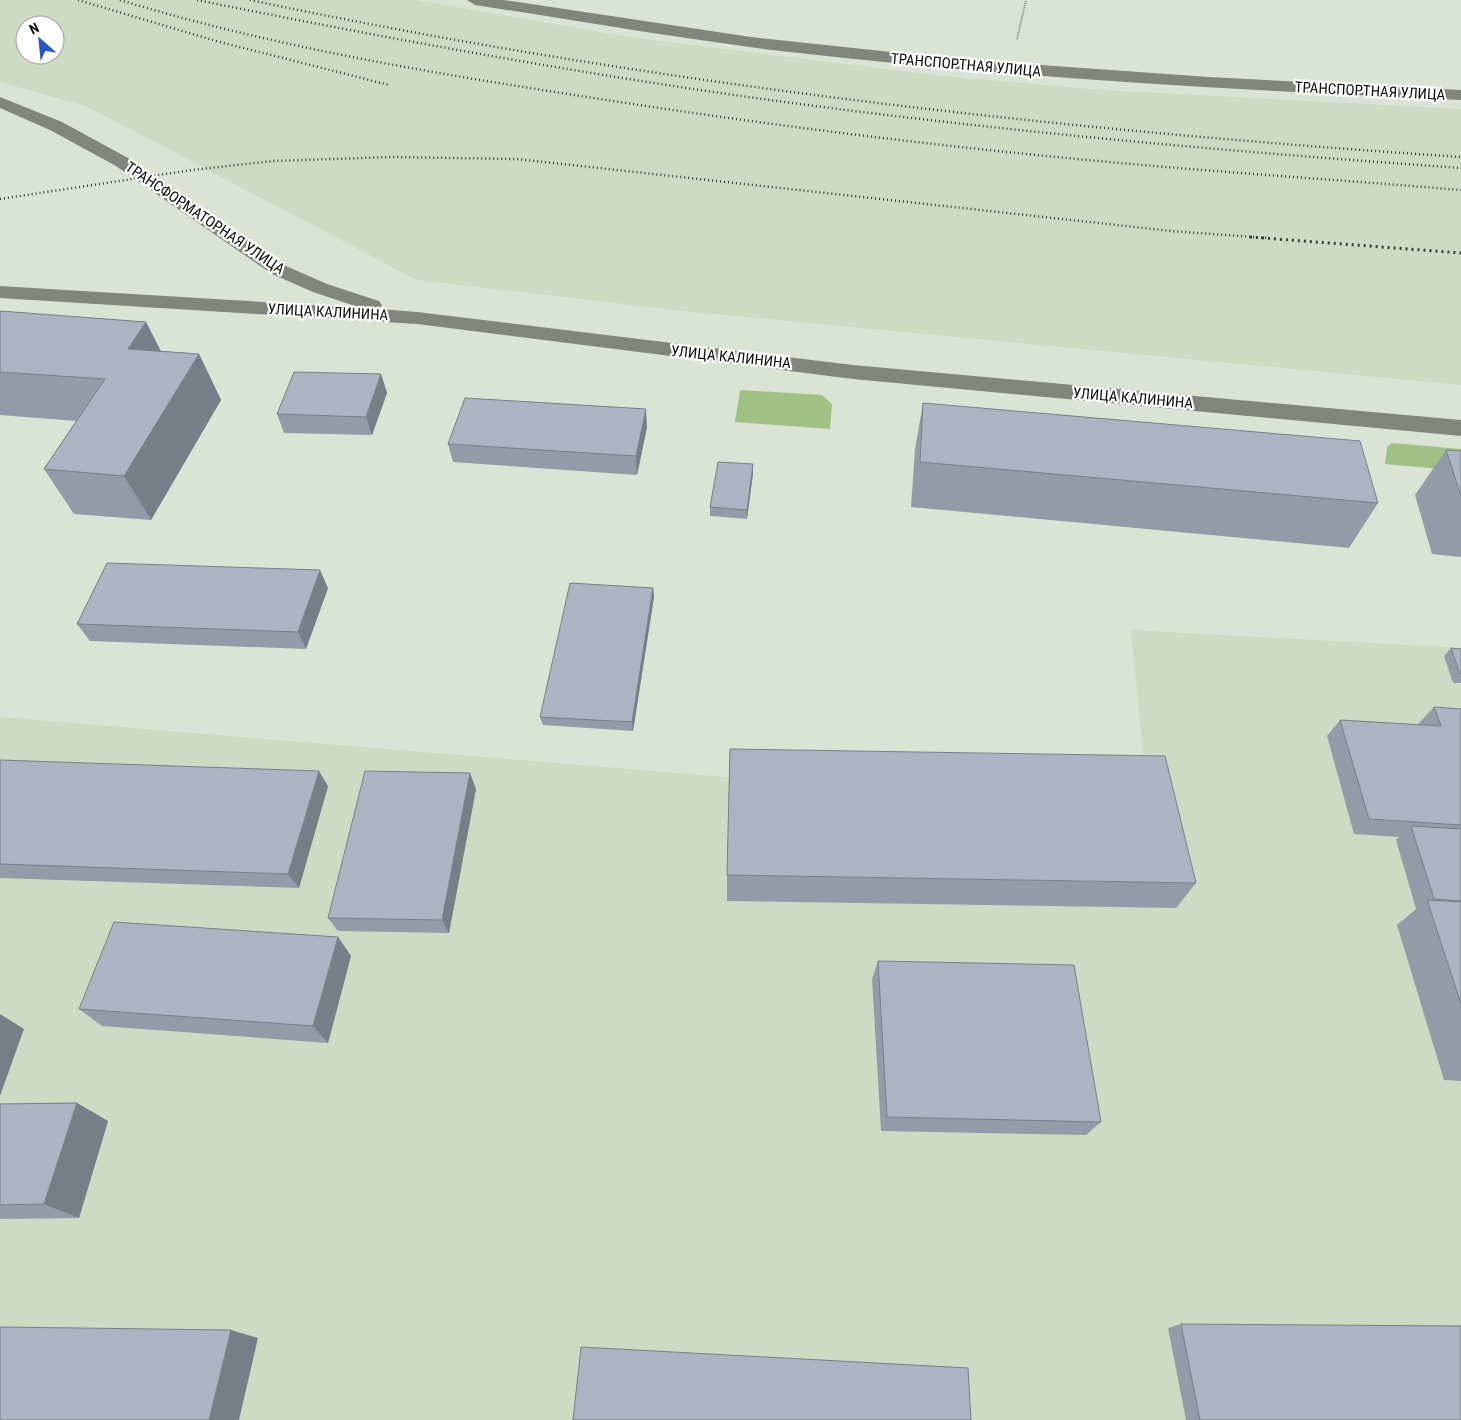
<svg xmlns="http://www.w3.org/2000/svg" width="1461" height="1420" viewBox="0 0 1461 1420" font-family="'Roboto Condensed',sans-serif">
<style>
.built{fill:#cedac4;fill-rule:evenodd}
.green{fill:#a0c184}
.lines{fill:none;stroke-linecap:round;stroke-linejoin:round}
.path{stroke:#868d81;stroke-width:2;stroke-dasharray:1 1;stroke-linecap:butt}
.secondary{fill:#81867d;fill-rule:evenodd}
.rail-far1{stroke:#383d35;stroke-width:2.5;stroke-dasharray:1 3;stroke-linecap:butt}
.rail{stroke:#383d35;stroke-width:3;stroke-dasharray:2 4;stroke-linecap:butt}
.wall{fill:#949ba8}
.shaded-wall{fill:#787e88}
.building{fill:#acb4c3;stroke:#787e88}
.labels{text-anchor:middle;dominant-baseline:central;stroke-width:4.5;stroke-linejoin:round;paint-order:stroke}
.far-street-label{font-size:15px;fill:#0b0e09;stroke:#fff}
</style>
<rect width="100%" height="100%" fill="#dbe4d4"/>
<!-- built -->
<path class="built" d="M0 0H416L635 38 943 76 1102 90 1461 109V385L683 311 417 280 88 107 0 82ZM25 25H55V55H25Z
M1131 630 1461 648V1420H0V717L1149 812Z"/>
<!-- green -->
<path class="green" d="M740 390 822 395 832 404 830 429 735 422Z
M1392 443 1461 449V471L1385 464 1387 447Z"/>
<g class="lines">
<!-- path -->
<path class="path" d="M1017 39 1026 0"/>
<!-- secondary -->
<path class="secondary" d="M467 0H504L751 37 957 59 1209 77 1461 90V100C1237 90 1013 78 790 52 685 40 580 21 475 5Z
M0 97 62 122 128 158 286 266 327 284 379 301 382 305 379 309 417 312 853 365 1461 420V436L853 379 417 324 0 298V286L361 308 313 292 272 274 116 166 50 130 0 108Z"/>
<!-- rail-far1 -->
<path class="rail-far1" d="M78 0 216 41 389 85
M120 0C277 48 438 74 600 99 755 123 911 143 1067 158 1198 171 1330 179 1461 190
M197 0C375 36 554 69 734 95 975 129 1218 151 1461 168
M250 0C649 84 1055 130 1461 157
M0 199 192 170 273 161 391 157 517 159 1171 231 1267 238"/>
<!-- rail -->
<path class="rail" d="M1250 237 1461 253"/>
</g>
<!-- wall -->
<path class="wall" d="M0 311 146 322 161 351 199 354 221 400 151 520 74 514 44 469 76 421 0 415Z
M381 374 387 393 372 435 284 433 277 414Z
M923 403 1378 503 1349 548 911 507 915 449Z
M647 427 637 475 453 462 448 444Z
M1446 450 1461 451V557L1432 554 1415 495Z
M753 473 747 519 710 516V507Z
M328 588 306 649 90 641 77 624Z
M653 588 654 597 633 731 543 725 540 717Z
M1451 648 1461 649V683H1453L1444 656Z
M1434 707 1461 709V1081L1444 1080 1397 925 1416 909 1396 840 1399 837 1354 834 1327 736 1340 720 1420 725 1419 723Z
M0 760 328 786 299 888 0 878Z
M476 789 449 933 338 931 328 918Z
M727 875 1196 883 1176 908 727 901Z
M338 937 351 956 328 1043 102 1026 79 1009Z
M878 961 1101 1122 1086 1135 881 1131 872 979Z
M77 1103 108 1121 79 1218 0 1219V1104Z
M1181 1324 1461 1420H1186L1168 1328Z"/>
<!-- shaded-wall -->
<path class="shaded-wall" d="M146 322 169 368 128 349Z
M199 354 221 400 151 520 124 476Z
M381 374 387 393 372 435 366 417Z
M646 409 647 427 637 475 636 456Z
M753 464V473L747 519V510Z
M320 570 328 588 306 649 298 632Z
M653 588 654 597 633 731 632 722Z
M319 771 328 786 299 888 288 874Z
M470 773 476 789 449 933 442 920Z
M338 937 351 956 328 1043 313 1026Z
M0 1014 24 1029 0 1096Z
M77 1103 108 1121 79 1218 44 1204Z
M231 1330 258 1338 239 1420H209Z"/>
<!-- building -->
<path class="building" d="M0 311 146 322 128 349 199 354 124 476 44 469 105 379 0 372Z
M294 372 381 374 366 417 277 414Z
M465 398 646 409 636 456 448 444Z
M923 403 1360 441 1378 503 920 462Z
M1446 450 1461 451V496Z
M718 462 753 464 747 510 710 507Z
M107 563 320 570 298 632 77 624Z
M570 583 653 588 632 722 540 717Z
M1451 648 1461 649V674H1460Z
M1434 707 1461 709V825L1369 819 1340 720 1441 726Z
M730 749 1165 756 1196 883 727 875Z
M0 760 319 771 288 874 0 864Z
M365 771 470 773 442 920 328 918Z
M1411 826 1461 829V901L1434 899Z
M1427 900 1461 902V1004Z
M114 922 338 937 313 1026 79 1009Z
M878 961 1074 965 1101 1122 887 1117Z
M77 1103 44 1204 0 1205V1104Z
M1181 1324 1461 1326V1420H1200Z
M0 1327 231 1330 209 1420H0Z
M581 1347 968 1368 971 1420H573Z"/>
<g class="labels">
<!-- far-street labels -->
<g class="far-street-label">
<text transform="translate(966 65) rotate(5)">ТРАНСПОРТНАЯ УЛИЦА</text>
<text transform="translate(1370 91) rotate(3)">ТРАНСПОРТНАЯ УЛИЦА</text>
<text transform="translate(205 218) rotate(34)">ТРАНСФОРМАТОРНАЯ УЛИЦА</text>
<text transform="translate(328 312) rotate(3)">УЛИЦА КАЛИНИНА</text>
<text transform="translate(731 357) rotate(6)">УЛИЦА КАЛИНИНА</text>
<text transform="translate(1133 398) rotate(5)">УЛИЦА КАЛИНИНА</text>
</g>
</g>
<!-- north arrow -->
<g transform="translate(40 40) rotate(333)"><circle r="24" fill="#ffffff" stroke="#9d9f9d"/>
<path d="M0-4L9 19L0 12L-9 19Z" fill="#2756c5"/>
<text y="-8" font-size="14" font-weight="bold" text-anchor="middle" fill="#0b0e09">N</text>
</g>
</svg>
